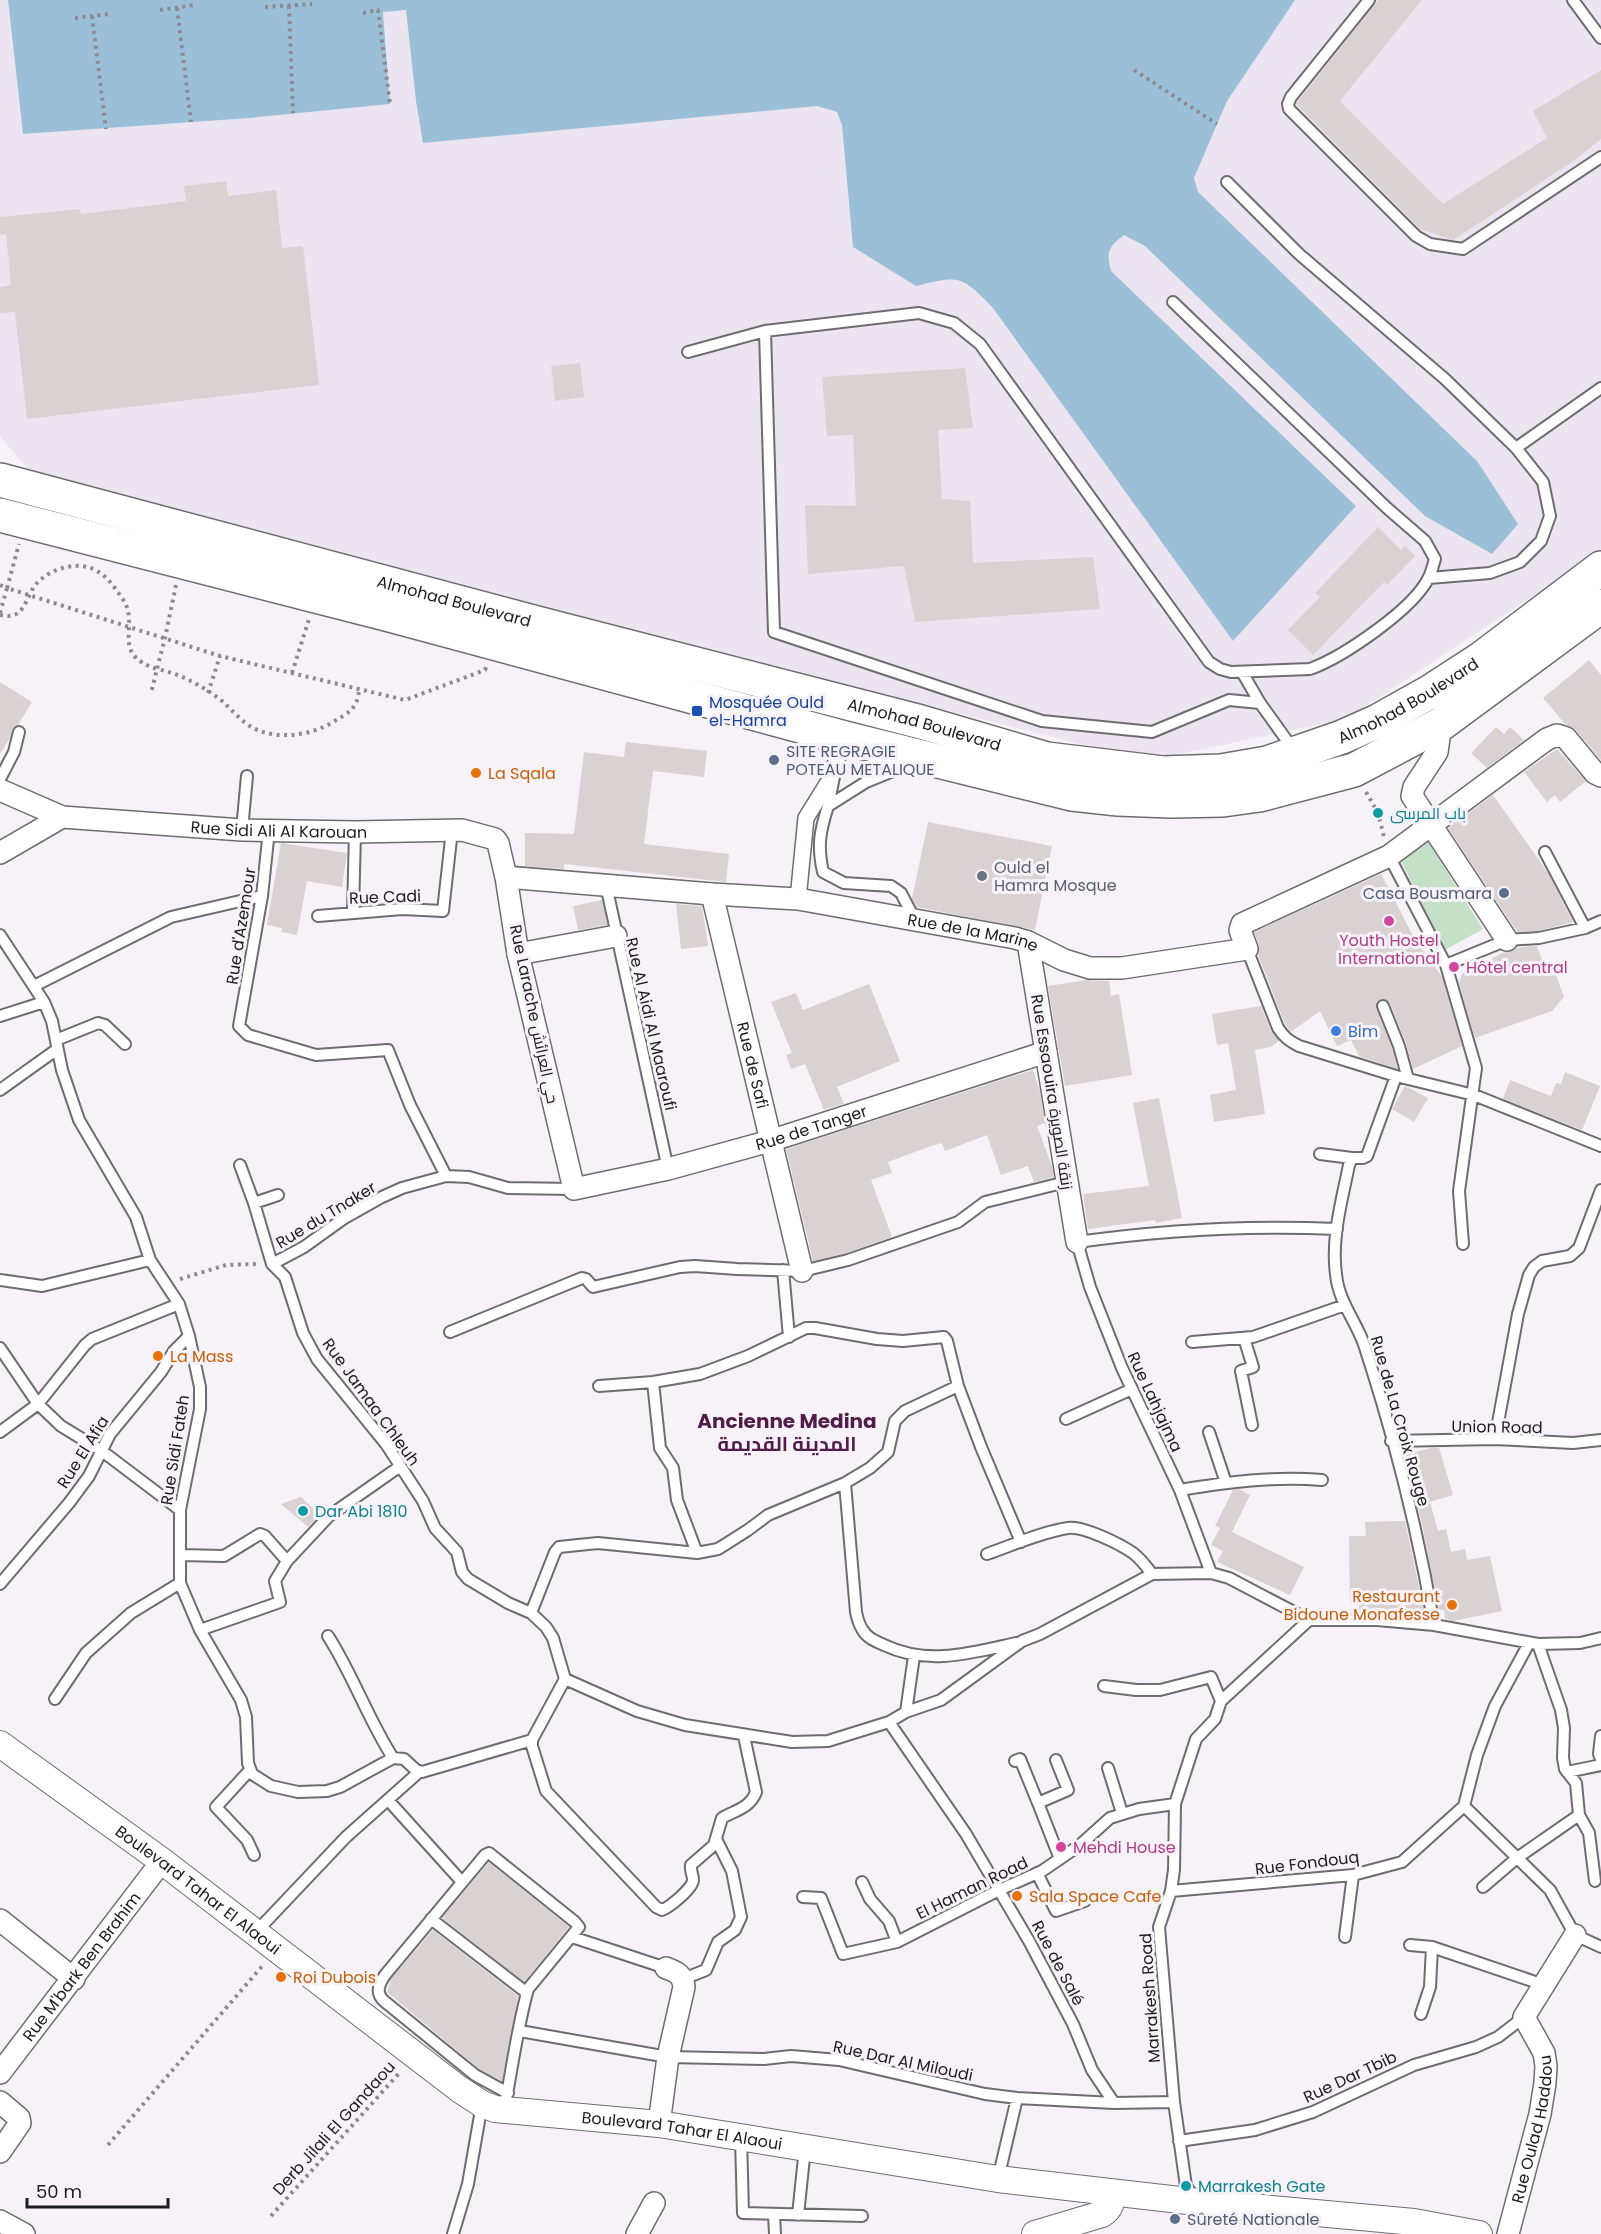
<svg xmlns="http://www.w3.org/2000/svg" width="1601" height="2234" viewBox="0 0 1601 2234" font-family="Poppins,Cairo,sans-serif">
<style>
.built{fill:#ece4f0}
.green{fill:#c4e1c7}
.water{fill:#9bbfd7}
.building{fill:#dad2d2}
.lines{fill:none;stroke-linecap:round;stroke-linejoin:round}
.service-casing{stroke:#6f6c71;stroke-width:14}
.pedestrian-casing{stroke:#6f6c71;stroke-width:18}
.minor-casing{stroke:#6f6c71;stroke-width:24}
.tertiary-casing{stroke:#6f6c71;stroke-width:28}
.primary-casing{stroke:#6f6c71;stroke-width:36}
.path{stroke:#8d8a8f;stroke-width:4;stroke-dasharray:3 4.5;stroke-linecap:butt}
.service{stroke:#fff;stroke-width:10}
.pedestrian{stroke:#fff;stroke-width:15}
.minor{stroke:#fff;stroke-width:21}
.tertiary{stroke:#fff;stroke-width:26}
.primary{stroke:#fff;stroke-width:33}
.transit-dot{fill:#1a4fb4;stroke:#f6f2f8;stroke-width:2}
.service-dot{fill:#5c6f8a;stroke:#f6f2f8;stroke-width:2}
.food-dot{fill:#e8710a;stroke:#f6f2f8;stroke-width:2}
.culture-dot{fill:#0f9aa8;stroke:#f6f2f8;stroke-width:2}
.worship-dot{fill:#6b7280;stroke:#f6f2f8;stroke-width:2}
.hotel-dot{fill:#d1479c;stroke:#f6f2f8;stroke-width:2}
.shop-dot{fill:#3f7fe0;stroke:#f6f2f8;stroke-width:2}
.labels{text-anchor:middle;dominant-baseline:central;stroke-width:6;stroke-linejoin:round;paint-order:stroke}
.street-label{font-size:16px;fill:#1c1b1d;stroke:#f6f2f8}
.transit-label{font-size:16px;fill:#164399;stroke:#f6f2f8;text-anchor:start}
.service-label{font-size:16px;fill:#4e5e75;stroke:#f6f2f8;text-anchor:start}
.food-label{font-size:16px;fill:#c56008;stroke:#f6f2f8;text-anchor:start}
.culture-label{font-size:16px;fill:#0d838f;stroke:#f6f2f8;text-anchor:start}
.worship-label{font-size:16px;fill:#5b616d;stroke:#f6f2f8;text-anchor:start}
.hotel-label{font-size:16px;fill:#b23c85;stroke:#f6f2f8;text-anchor:start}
.shop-label{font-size:16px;fill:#366cbe;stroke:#f6f2f8;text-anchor:start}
.quarter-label{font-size:20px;font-weight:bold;fill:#521c49;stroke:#f6f2f8}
</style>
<rect width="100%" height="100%" fill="#f6f2f8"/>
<!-- built -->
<path class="built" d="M0 0H8L23 134 250 118 390 104 383 11 406 10 416 101 817 106 837 112 916 286 946 278 959 279 971 285 993 308 1356 505 1111 271 1107 257 1113 243 1194 178 1227 101 1295 0H1601V551L1346 719 1146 761 36 478 0 436Z"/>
<!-- green -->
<path class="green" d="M1424 835 1483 929 1445 950 1397 853Z"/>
<!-- water -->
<path class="water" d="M8 0H1295L1227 101 1194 178 1198 192 1477 461 1518 524 1492 554 1425 516 1145 246 1124 235C1108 247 1106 252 1111 271L1356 506 1233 641 993 308C961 275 960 275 916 286L853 247 842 125 837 112 817 106 423 143 416 101 406 10 383 12 390 104 250 118 23 134Z"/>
<!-- building -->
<path class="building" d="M1378 0H1422L1340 101 1443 204 1547 138 1533 111 1601 70V139L1572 162 1453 240 1420 229 1296 104Z
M226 181 228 196 276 190 282 248 303 246 319 385 27 419 15 312 0 313V287L11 285 6 234 0 235V217L80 209 81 214 186 201 184 186Z
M580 363 584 397 555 401 551 366Z
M965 368 973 428 938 430 942 499 970 501 973 563 1093 557 1100 609 915 622 904 566 808 574 805 505 856 506 853 435 827 436 822 377Z
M1378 527 1401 550 1405 546 1415 556 1387 585 1384 582 1313 655 1288 630 1320 597 1315 593Z
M1589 660 1601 675V760L1576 730 1565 724 1543 698Z
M0 682 32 702 18 725 13 727 10 738 0 754Z
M1496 727 1504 734 1510 727 1524 740 1487 768 1471 753Z
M626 742 707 751 704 777 653 771 644 844 729 854 726 882 564 864V869L525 866V833L574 834 584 752 624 757Z
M1557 749 1586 781 1560 802 1555 795 1547 802 1524 772Z
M1493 795 1548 873 1573 922 1538 931 1517 932 1448 828Z
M928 822 1052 846 1035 930 917 907 912 899Z
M281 843 347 853 342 887 307 881 297 935 282 932V928L267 925Z
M1381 874 1414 938 1442 977 1462 1046 1413 1069 1406 1043 1390 1003 1385 999 1378 1001 1376 1008 1392 1048 1397 1069 1359 1056 1351 1040 1337 1046 1320 1011 1291 1032 1285 1024 1258 955 1259 945 1254 932Z
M602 900 607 925 578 930 573 906Z
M676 904 702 906 708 946 681 949Z
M1537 946 1548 976 1556 975 1564 997 1552 1011 1475 1038 1459 983 1462 974 1500 954 1522 947Z
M1086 980 1109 981 1111 996 1119 994 1132 1075 1065 1086 1048 986Z
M869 984 900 1061 837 1087 844 1104 824 1110 805 1064 791 1069 786 1055 792 1053 771 1002 796 993 803 1010Z
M1261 1006 1271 1031 1279 1041 1271 1047 1255 1050 1265 1114 1214 1122 1210 1095 1236 1090 1228 1043 1217 1045 1212 1014Z
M1033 1070 1040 1092 1045 1123 1037 1126 1052 1166 1054 1177 1034 1182 1028 1166 1001 1175 987 1135 945 1151 942 1143 931 1146 888 1162 892 1173 871 1180 892 1237 846 1253 813 1261 786 1149Z
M1565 1072 1600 1086 1582 1130 1503 1099 1510 1080 1551 1096 1556 1083 1561 1084Z
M1405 1086 1428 1098 1414 1122 1392 1109Z
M1159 1098 1182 1218 1156 1223 1155 1220 1088 1229 1083 1194 1149 1186 1133 1103Z
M1430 1448H1439L1453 1495 1430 1502 1438 1531 1446 1529 1451 1552 1465 1549 1467 1560 1490 1556 1502 1611 1453 1621 1445 1619 1444 1610H1439L1422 1524 1405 1455Z
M1239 1489 1250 1495 1232 1532 1304 1567 1290 1595 1217 1562 1223 1551 1211 1545 1220 1528 1215 1526 1233 1490Z
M301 1497 320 1515 308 1527 281 1504Z
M1405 1521 1424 1610 1359 1611V1603H1350L1349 1536H1366L1365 1522Z
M489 1862 569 1927 524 1982 442 1918Z
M433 1930 518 1996 502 2081 479 2069 387 1992 391 1979Z"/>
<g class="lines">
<defs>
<path id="service" d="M1369 0 1291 97 1288 104 1289 109 1416 236 1430 244 1463 249 1601 157
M1573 0 1601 38
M1227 182 1299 254 1445 379 1516 448 1543 482 1550 516 1541 541 1520 562 1490 573 1429 578
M765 331 774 632 1042 721 1152 732 1229 700 1260 703 1293 749
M688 352 765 331 919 313 954 323 980 344 1209 662 1220 669 1231 672 1310 669C1343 657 1414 609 1429 577 1432 571 1433 565 1435 559L1425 541 1387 508 1173 302
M1516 448 1601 388
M1242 672 1260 703
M834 777 828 806 866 782 910 764
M0 779 14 752 19 732
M828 806C820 831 817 845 823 872L844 883 891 886 901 893 915 920
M242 830 247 776
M269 830 262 896 239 1026 248 1035 316 1055 388 1050 410 1105 446 1176
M1545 852 1585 928
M1389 856 1446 965 1476 1068 1459 1191 1463 1244
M606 885 668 1169
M353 912 355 832
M318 916 402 909 443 911 452 830
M0 935 44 1002 52 1021 62 1070 79 1120 136 1217 150 1260 179 1304 189 1336 200 1387V1409L180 1510V1583L200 1630 241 1700 246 1717 248 1763 252 1774 271 1786 298 1792 327 1791 340 1787 393 1758 404 1759 416 1770 422 1772 532 1740 565 1679
M1247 949 1278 1028C1284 1037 1289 1041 1299 1046L1396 1076 1474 1095 1601 1146
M1446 965 1507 940 1539 938 1585 928 1601 921
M34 986 171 917 262 896
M1383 1006 1399 1046 1408 1079
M0 1016 44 1002
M56 1040 98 1023 105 1025 125 1044
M1396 1076 1367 1156 1363 1158H1352L1349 1165C1342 1200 1331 1238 1336 1274 1338 1298 1352 1316 1361 1337 1365 1345 1367 1355 1370 1363 1397 1448 1419 1537 1434 1625
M0 1090 56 1050
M1320 1154 1352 1158
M240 1165 254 1203 272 1264 285 1277 303 1333 317 1359 386 1444 423 1501 435 1528 457 1552 462 1572 468 1579 508 1603 531 1613 546 1627 553 1638 565 1679 637 1711 685 1725 792 1742 828 1741 889 1722 906 1712 941 1700 1022 1641 1040 1634 1152 1574 1211 1573 1229 1578 1309 1620H1377L1434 1625 1538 1644 1580 1643 1601 1638
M254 1203 278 1195
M272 1264 304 1247 343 1219 382 1197 402 1188 446 1176 469 1177 508 1188 574 1189
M783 1270 789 1337
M0 1280 42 1286 150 1260
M450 1332 582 1278 586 1279 593 1287 680 1267 695 1266 737 1269 802 1271 848 1260 958 1222 985 1202 1066 1182
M1244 1338 1253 1367 1241 1371 1252 1425
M1192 1342 1253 1337 1345 1305
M0 1348 38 1404 61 1426 102 1451 180 1510
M653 1382 660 1448 673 1468 677 1500 697 1553
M599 1386 653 1382 700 1374 748 1356 806 1328H815L877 1339 903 1341 944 1337 947 1341 958 1386 981 1447 1021 1542
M1066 1419 1132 1389
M0 1432 38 1404 85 1345 92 1339 179 1304
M1209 1432 1226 1483
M1495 1439 1518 1314 1529 1275 1534 1267 1542 1261 1570 1256 1579 1248 1601 1190
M1391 1441 1495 1439 1573 1443 1601 1440
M845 1483 856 1612C857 1617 859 1624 862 1629 867 1638 875 1641 884 1645 928 1666 971 1653 1016 1643
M1180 1490C1228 1482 1274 1476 1322 1480
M987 1554C1013 1545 1041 1532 1068 1528 1084 1526 1120 1544 1133 1553 1141 1559 1146 1566 1152 1574
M181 1555 224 1556 260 1534 265 1536 287 1561
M1211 1573 1180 1490 1122 1368 1090 1287 1077 1242C1163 1230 1250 1225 1337 1229
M0 1584 69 1503 89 1476 110 1434 161 1372 174 1351 189 1336
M531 1613 555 1552 559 1547 598 1543 697 1553 718 1549 748 1530 768 1515 845 1483 870 1468 888 1452 895 1421 905 1411 958 1386
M200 1630 280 1602 275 1581 287 1561 329 1516 399 1467
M328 1636C353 1675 368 1719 393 1758
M1538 1644 1561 1710 1564 1728 1563 1758 1565 1769 1576 1783 1579 1815 1589 1833 1595 1881
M1104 1686 1136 1690H1160L1211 1677 1221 1701
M55 1699 86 1653 131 1613 180 1583
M906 1712 914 1656
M889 1722 966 1834 1029 1941 1073 2024 1092 2070 1114 2103
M1601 1736 1599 1754 1601 1759
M532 1740V1746L546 1791 656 1907 662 1910C670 1907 693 1888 693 1880 693 1874 690 1871 691 1865L714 1845 722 1818C736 1810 750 1808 756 1792L744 1736
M1056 1760 1068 1790 1038 1803 1060 1859
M1015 1761 1020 1759 1038 1803
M1108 1768 1122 1813
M250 1770 216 1807 247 1840 254 1855
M1567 1772 1601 1765
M388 1800 462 1882
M1464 1806 1550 1890 1575 1935 1601 1947
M1037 1873 1056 1911 1085 1901
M862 1882 870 1899 889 1921 897 1942
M1483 1887 1517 1858 1579 1815
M1171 1891 1353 1875 1402 1862 1464 1806 1477 1755 1495 1706 1529 1643
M803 1897 821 1898 843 1954 897 1942 999 1890 1042 1871 1080 1845 1110 1818 1139 1809 1175 1804
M431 1919 527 1993
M256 1932 346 1837 419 1772
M572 1937 666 1968
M1345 1937 1353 1875
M1410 1945 1432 1947 1544 1985
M683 1979 706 1970 718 1942 735 1930 741 1917 732 1871 716 1839
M1421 2014 1430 1987 1432 1947
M520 2031 668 2057 764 2059 791 2056 839 2060 985 2094 1017 2098 1114 2103 1174 2102
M504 2110C512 2070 517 2028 528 1989L579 1927 575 1922 489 1853 485 1855 385 1975C379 1984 375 1993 384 2001L475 2075 508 2093
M741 2138 743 2213 862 2216
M1179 2141 1255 2130 1313 2112 1414 2065 1476 2047 1498 2037 1524 2017
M998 2179 1017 2098
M1195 2199 1186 2186 1174 2102 1160 1939 1159 1927 1171 1891 1174 1870 1175 1804 1196 1739 1215 1719 1221 1701 1309 1620
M774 2214 775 2234
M798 2215 805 2148
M453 2234 468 2184 482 2104"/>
<path id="pedestrian" d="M798 899 806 818 829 781 845 738"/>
<g id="minor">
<path d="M1441 724 1437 752 1414 787 1412 796 1507 940"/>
<path id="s1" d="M0 790 62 817 242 830 355 832 462 830 495 839 498 843 506 877 518 954 574 1189 668 1169 770 1141 1046 1052"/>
<path d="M0 853 62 817"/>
<path id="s2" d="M506 877 712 894 798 899 1015 938 1028 942 1064 960 1090 968H1122L1247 949 1240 930 1242 924 1389 856 1547 739 1557 735 1566 738 1595 773 1601 776"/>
<path id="s3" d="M712 894 802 1271"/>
<path d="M1028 942 1077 1242"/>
<path d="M518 954 616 936"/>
<path d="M0 1920 74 1979"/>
<path id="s4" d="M0 2073 162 1861"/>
<path d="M0 2102 19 2118 20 2123 0 2152"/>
<path d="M659 2124 668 2057 684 1987C683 1975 677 1972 666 1968"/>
<path d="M0 2221 24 2234"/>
<path d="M637 2234 654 2203"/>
<path id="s5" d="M1508 2234 1540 2114 1545 2083 1546 2066 1544 2053 1524 2017 1575 1935"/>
</g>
<g id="tertiary">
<path id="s6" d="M0 1744 162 1861 459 2089 482 2104 495 2109 659 2124 998 2179 1197 2202 1414 2222 1479 2234"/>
<path d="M1035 2234 1102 2214C1110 2209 1113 2202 1110 2193"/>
</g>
<g id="primary">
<path id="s7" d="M0 480 552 627 921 722 1047 759 1163 773 1221 771 1267 763 1342 737 1378 721 1428 693 1482 658 1601 568"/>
<path d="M0 515 390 615 845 738 1072 794 1118 799 1171 801 1223 800 1259 795 1354 770 1441 724 1601 606"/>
</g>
</defs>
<!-- service casing -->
<use href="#service" class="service-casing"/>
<!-- pedestrian casing -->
<use href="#pedestrian" class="pedestrian-casing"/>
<!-- minor casing -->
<use href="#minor" class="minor-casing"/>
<!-- tertiary casing -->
<use href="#tertiary" class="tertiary-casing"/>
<!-- primary casing -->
<use href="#primary" class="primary-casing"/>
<!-- path -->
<path class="path" d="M289 6 293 113
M265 7 312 4
M177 8 191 122
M160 10 195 5
M363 13 378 10 390 104
M92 16 106 129
M75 18 109 14
M1134 70 1217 124
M0 585 7 588 19 544
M176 585 165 638 157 669C181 674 203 686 222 701 232 710 241 721 253 728 277 740 310 736 333 722 348 713 358 709 359 689
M0 613 7 588 220 656 405 700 485 670 487 665
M0 615C6 616 12 617 18 613 27 606 29 591 38 582 52 568 79 560 97 571 108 577 115 588 122 598 142 626 108 653 157 669L151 693
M292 673 309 619
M208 693 220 656
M1366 792 1378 813 1384 837
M180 1279 226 1265 257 1264
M108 2145 264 1964
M271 2216 401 2071"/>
<!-- service -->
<use href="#service" class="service"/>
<!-- pedestrian -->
<use href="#pedestrian" class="pedestrian"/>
<!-- minor -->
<use href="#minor" class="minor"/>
<!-- tertiary -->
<use href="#tertiary" class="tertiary"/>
<!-- primary -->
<use href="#primary" class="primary"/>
</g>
<!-- markers -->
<rect class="transit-dot" x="691" y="705" width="12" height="12" rx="3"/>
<g class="service-dot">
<circle cx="774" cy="760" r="6"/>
<circle cx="1504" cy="893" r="6"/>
<circle cx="1175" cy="2219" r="6"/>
</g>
<g class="food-dot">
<circle cx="476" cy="773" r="6"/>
<circle cx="158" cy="1356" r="6"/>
<circle cx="1452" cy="1605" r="6"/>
<circle cx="1017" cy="1896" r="6"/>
<circle cx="281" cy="1977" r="6"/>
</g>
<g class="culture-dot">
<circle cx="1378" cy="813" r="6"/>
<circle cx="303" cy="1511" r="6"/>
<circle cx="1186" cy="2186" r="6"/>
</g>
<circle class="worship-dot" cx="982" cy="876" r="6"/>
<g class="hotel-dot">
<circle cx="1389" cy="921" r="6"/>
<circle cx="1454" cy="967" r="6"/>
<circle cx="1061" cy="1847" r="6"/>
</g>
<circle class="shop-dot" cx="1336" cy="1031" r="6"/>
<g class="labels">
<!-- street labels -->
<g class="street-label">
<text stroke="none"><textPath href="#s7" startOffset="470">Almohad Boulevard</textPath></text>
<text stroke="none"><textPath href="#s7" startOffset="1460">Almohad Boulevard</textPath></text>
<text stroke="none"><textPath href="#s7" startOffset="956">Almohad Boulevard</textPath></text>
<text stroke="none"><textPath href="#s1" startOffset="285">Rue Sidi Ali Al Karouan</textPath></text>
<text transform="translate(385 897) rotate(-2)">Rue Cadi</text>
<text transform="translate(241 926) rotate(-81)">Rue d'Azemour</text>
<text stroke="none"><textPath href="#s2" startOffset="471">Rue de la Marine</textPath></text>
<text transform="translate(534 1014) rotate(78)">Rue Larache حي العرائش</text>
<text transform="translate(651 1024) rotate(77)">Rue Al Aidi Al Maaroufi</text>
<text stroke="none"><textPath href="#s3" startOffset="176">Rue de Safi</textPath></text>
<text transform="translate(1052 1092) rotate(81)">Rue Essaouira زنقة الصويرة</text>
<text stroke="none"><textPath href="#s1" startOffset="1107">Rue de Tanger</textPath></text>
<text transform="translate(326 1215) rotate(-31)">Rue du Tnaker</text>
<text transform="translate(371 1402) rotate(54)">Rue Jamaa Chleuh</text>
<text transform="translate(1155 1402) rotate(65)">Rue Lahjajma</text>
<text transform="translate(1400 1421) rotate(74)">Rue de La Croix Rouge</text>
<text transform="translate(1497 1427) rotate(1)">Union Road</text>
<text transform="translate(175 1450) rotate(-81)">Rue Sidi Fateh</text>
<text transform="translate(83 1452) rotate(-58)">Rue El Afia</text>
<text transform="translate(1307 1863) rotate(-7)">Rue Fondouq</text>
<text transform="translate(972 1888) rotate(-26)">El Haman Road</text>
<text stroke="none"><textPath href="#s6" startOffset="246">Boulevard Tahar El Alaoui</textPath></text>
<text transform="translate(1058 1963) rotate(62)">Rue de Salé</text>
<text stroke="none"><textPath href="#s4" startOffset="134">Rue M'bark Ben Brahim</textPath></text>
<text transform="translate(1150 1998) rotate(-94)">Marrakesh Road</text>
<text transform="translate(903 2061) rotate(12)">Rue Dar Al Miloudi</text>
<text transform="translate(1350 2077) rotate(-25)">Rue Dar Tbib</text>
<text transform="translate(334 2128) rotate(-48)">Derb Jilali El Gandaou</text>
<text stroke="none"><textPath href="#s5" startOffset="108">Rue Oulad Haddou</textPath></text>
<text stroke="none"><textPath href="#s6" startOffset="804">Boulevard Tahar El Alaoui</textPath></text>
</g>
<!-- transit labels -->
<g class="transit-label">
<text x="709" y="702">Mosquée Ould<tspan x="709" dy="18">el-Hamra</tspan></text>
</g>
<!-- service labels -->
<g class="service-label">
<text x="786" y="751">SITE REGRAGIE<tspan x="786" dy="18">POTEAU METALIQUE</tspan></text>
<text x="1492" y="893" text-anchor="end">Casa Bousmara</text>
<text x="1187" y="2219">Sûreté Nationale</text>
</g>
<!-- food labels -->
<g class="food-label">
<text x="488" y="773">La Sqala</text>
<text x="170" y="1356">La Mass</text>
<text x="1440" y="1596" text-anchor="end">Restaurant<tspan x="1440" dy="18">Bidoune Monafesse</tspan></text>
<text x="1029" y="1896">Sala Space Cafe</text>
<text x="293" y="1977">Roi Dubois</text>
</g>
<!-- culture labels -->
<g class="culture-label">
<text x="1390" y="813">باب المرسى</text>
<text x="315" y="1511">Dar Abi 1810</text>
<text x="1198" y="2186">Marrakesh Gate</text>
</g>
<!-- worship labels -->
<g class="worship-label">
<text x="994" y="867">Ould el<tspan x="994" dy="18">Hamra Mosque</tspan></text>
</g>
<!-- hotel labels -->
<g class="hotel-label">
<text x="1389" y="940" text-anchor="middle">Youth Hostel<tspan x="1389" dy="18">International</tspan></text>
<text x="1466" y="967">Hôtel central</text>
<text x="1073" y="1847">Mehdi House</text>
</g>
<!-- shop labels -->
<g class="shop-label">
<text x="1348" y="1031">Bim</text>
</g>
<!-- quarter labels -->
<g class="quarter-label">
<text x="787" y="1421">Ancienne Medina<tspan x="787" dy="23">المدينة القديمة</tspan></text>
</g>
</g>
<!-- scale -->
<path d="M27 2198v9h141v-9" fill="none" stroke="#1c1b1d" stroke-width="3"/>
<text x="36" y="2198" font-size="18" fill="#1c1b1d" stroke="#f6f2f8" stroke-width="4.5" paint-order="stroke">50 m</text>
</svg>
